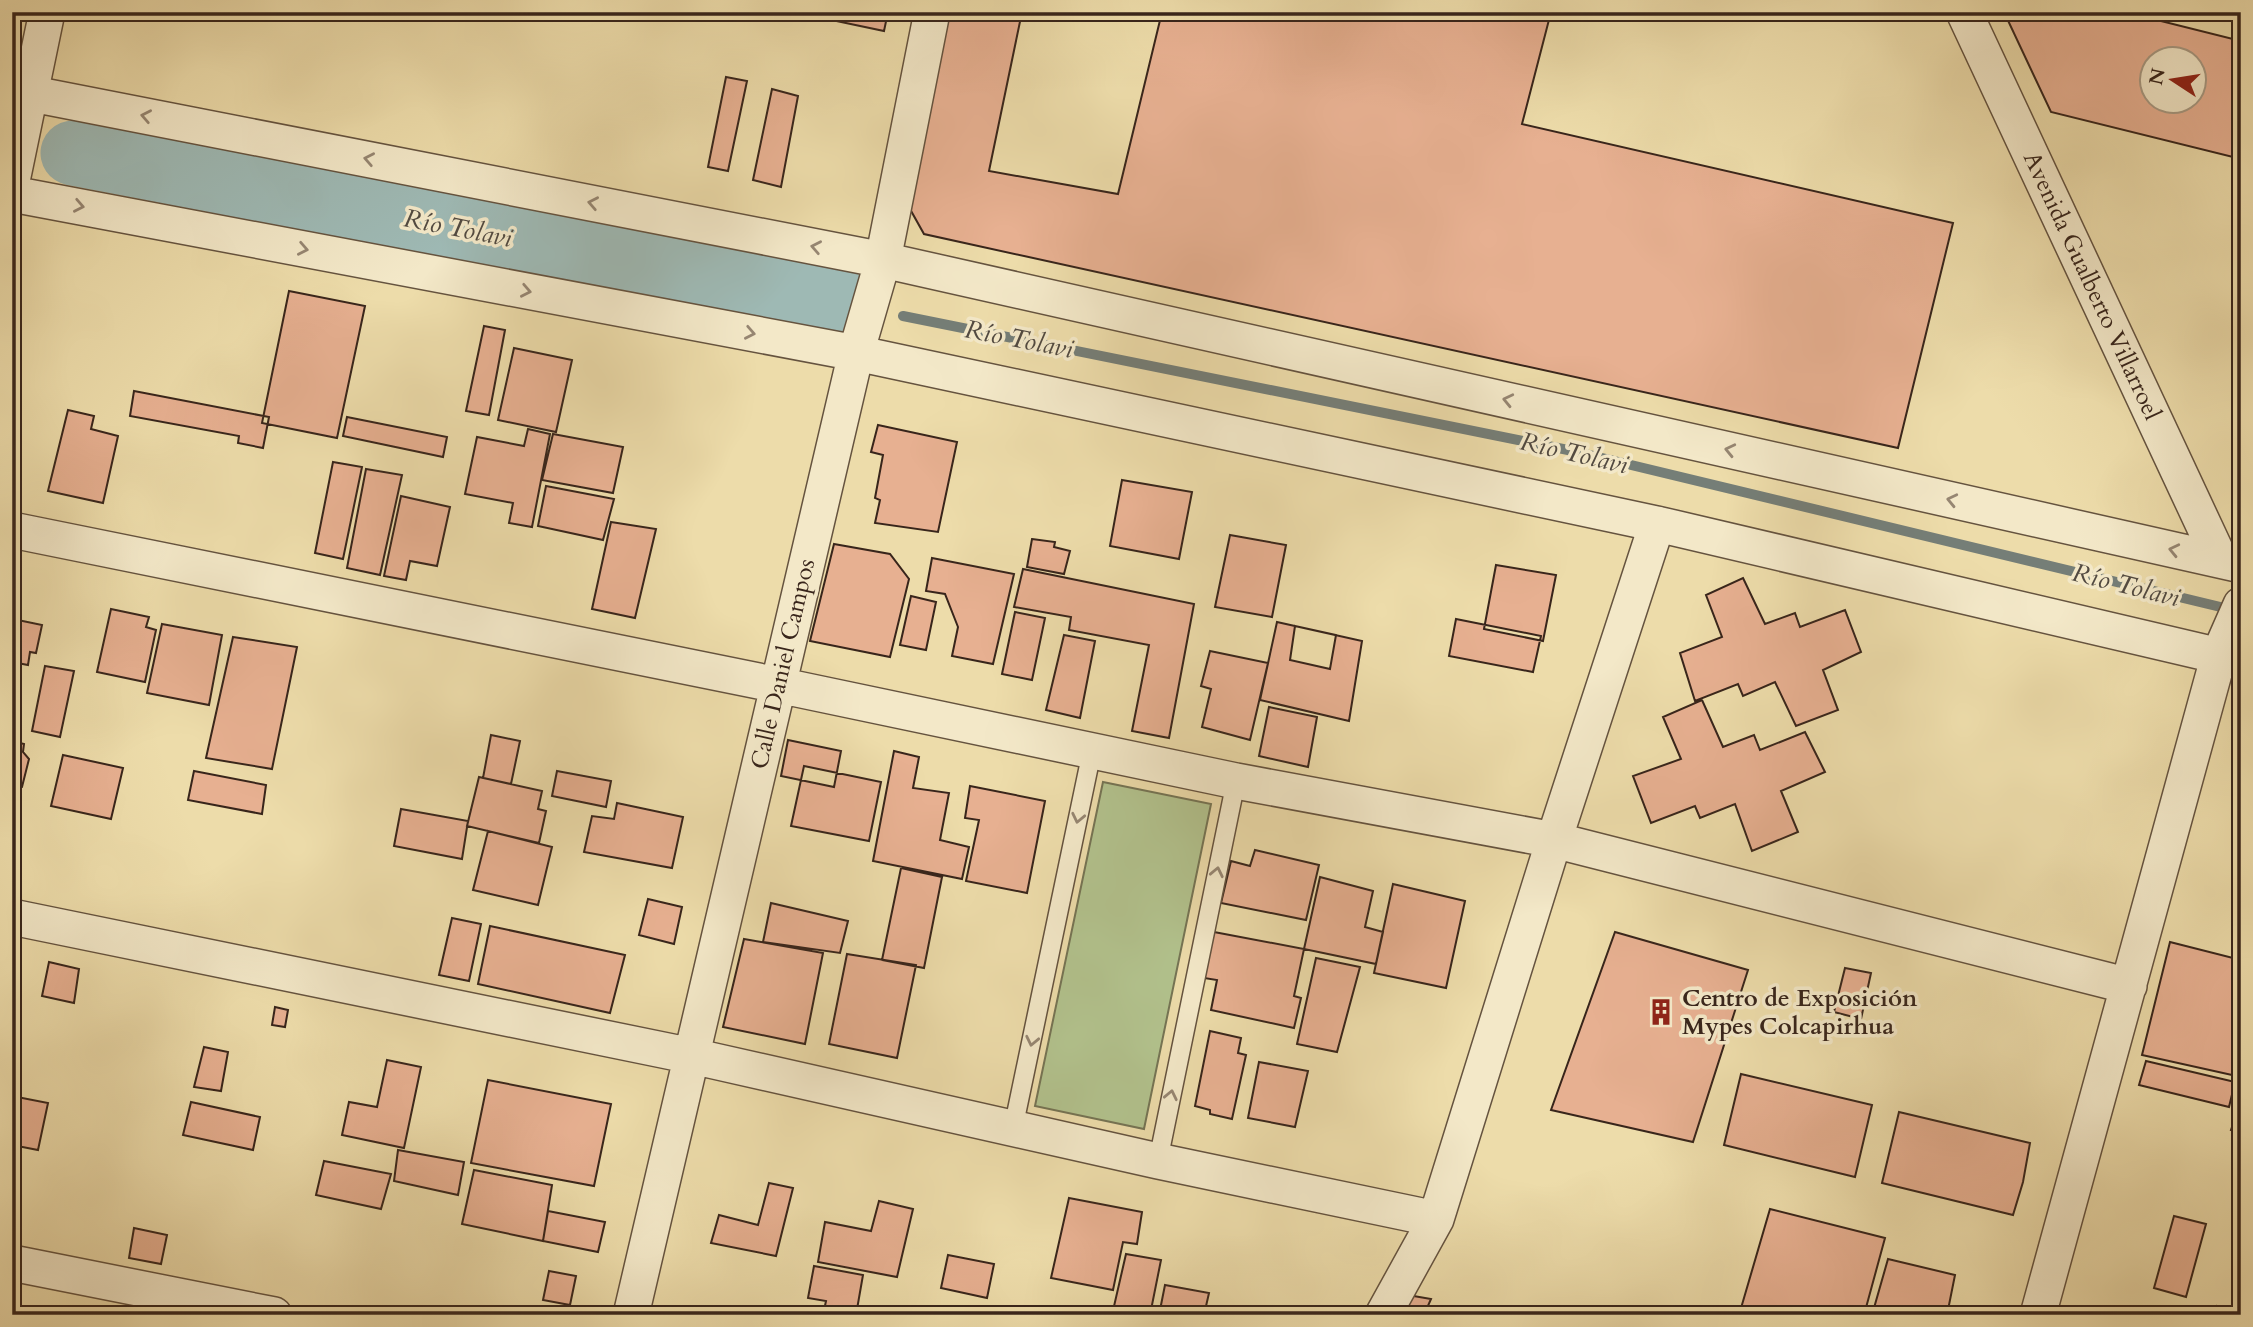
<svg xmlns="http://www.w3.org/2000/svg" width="2253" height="1327" viewBox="0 0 2253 1327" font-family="Cardo,serif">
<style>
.green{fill:#b2c28d;stroke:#757454;stroke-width:2}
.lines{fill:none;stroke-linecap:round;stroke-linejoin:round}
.stream{stroke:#757e77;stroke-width:10}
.river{stroke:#9eb9b4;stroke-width:65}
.building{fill:#e7b091;stroke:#38251b;stroke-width:2;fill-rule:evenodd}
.lane-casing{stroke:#65533f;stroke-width:21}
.street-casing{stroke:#65533f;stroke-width:38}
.lane{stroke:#f3e8c8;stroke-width:18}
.street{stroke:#f3e8c8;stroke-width:35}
.oneway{stroke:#968672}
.labels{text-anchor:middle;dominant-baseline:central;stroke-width:7;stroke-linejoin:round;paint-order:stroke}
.street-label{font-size:24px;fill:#38251b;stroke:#f3e8c8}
.poi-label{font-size:24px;font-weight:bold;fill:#38251b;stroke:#f3e8c8;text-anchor:start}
.water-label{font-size:26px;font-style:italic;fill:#524a41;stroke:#f3e8c8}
</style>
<rect width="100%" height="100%" fill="#eddcaa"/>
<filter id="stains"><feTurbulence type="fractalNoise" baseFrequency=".00286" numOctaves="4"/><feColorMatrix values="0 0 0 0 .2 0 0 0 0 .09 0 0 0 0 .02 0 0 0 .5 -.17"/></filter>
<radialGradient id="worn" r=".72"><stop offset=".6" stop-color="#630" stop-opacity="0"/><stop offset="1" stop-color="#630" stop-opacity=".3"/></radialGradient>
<!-- green -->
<path class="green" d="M1103 782 1211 804 1144 1129 1035 1106Z"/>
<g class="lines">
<!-- stream -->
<path class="stream" d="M903 316 1573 451 2233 610"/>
<!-- river -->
<path class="river" d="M73 153 843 303"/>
</g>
<!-- building -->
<path class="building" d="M823 12H888L884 31 822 18Z
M948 12H1022L989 171 1118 194 1162 12H1551L1522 124 1953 223 1898 448 924 234 910 209Z
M2004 12H2125L2241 41V159L2051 112ZM2152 60H2194V102H2152Z
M726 77 747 81 728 171 708 167Z
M772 89 798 96 781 187 753 180Z
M289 291 365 306 337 438 262 423Z
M484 326 505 330 489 415 466 411Z
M514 348 572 360 556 432 498 420Z
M134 391 269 417 263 448 238 443 239 436 130 416Z
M68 410 94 416 91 429 118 436 103 503 48 491Z
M347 417 447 437 443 457 343 436Z
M878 425 957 442 938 532 875 523 880 500 875 498 883 455 871 452Z
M528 429 550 434 532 527 509 523 513 503 465 494 477 437 524 446Z
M553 434 623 447 613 493 542 480Z
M333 462 362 467 343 559 315 553Z
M366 469 402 475 380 575 347 568Z
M1122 480 1192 492 1179 559 1110 546Z
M546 486 614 499 603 540 538 526Z
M401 496 450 507 437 566 410 561 406 580 384 576Z
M611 522 656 529 635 618 592 609Z
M1230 535 1286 545 1272 617 1215 607Z
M1032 539 1055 542 1054 547 1070 551 1064 574 1027 567Z
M834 544 890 554 909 579 890 657 810 641Z
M932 558 1014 574 993 664 952 656 958 627 945 594 926 591Z
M1496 565 1556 575 1543 641 1484 629Z
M1023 569 1194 604 1169 738 1132 731 1149 645 1069 630 1071 617 1014 607Z
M1743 578 1765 624 1795 613 1800 627 1845 610 1861 652 1823 670 1838 710 1796 726 1775 682 1743 696 1738 684 1695 701 1680 653 1722 637 1706 595Z
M911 596 936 602 926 650 900 645Z
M111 609 149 617 146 627 156 630 145 682 97 672Z
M1015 612 1045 618 1032 680 1002 674Z
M13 619 42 625 36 653 30 652 28 665 12 662Z
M1456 619 1541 636 1533 672 1449 656Z
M1277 622 1362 641 1349 721 1260 700Z
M162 624 222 635 209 705 147 693Z
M1295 626 1336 635 1330 669 1290 660Z
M1064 635 1095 641 1080 718 1046 710Z
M233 637 297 647 272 769 206 758Z
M1210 651 1268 663 1250 740 1202 727 1211 689 1201 686Z
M45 666 74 671 60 737 32 731Z
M1702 700 1723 747 1754 735 1760 750 1805 732 1825 772 1781 791 1798 832 1752 851 1735 804 1700 818 1695 806 1651 823 1633 776 1681 759 1663 717Z
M1269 707 1317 717 1308 767 1259 756Z
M491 735 520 741 511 784 483 778Z
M788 740 841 751 834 787 781 776Z
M12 741 24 744 23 752 29 759 22 787 13 790 12 795Z
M894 751 919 757 913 788 949 793 940 840 969 847 962 879 873 861Z
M63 755 123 768 111 819 51 806Z
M804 766 881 782 869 841 791 826Z
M194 771 266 785 262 814 188 800Z
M557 771 611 781 606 807 552 796Z
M479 777 542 791 538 809 546 811 539 843 467 826Z
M970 786 1045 801 1027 893 966 881 979 820 965 818Z
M617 803 683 817 672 868 584 852 592 816 614 819Z
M401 809 468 821 462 859 394 846Z
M488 831 552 847 538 905 473 890Z
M1255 850 1319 865 1306 920 1221 903 1231 861 1250 866Z
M901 868 942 877 924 968 882 960Z
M1320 877 1373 891 1365 927 1383 932 1376 964 1304 949Z
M1393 884 1465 901 1446 988 1374 973Z
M648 899 682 907 674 944 639 935Z
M771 903 848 921 840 953 763 942Z
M452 918 481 924 469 981 439 975Z
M490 926 625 955 610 1013 478 984Z
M1214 932 1304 949 1294 996 1301 998 1294 1028 1211 1010 1217 980 1204 978Z
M1615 932 1748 970 1693 1142 1551 1110Z
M744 939 823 953 805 1044 723 1027Z
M2170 942 2241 960V1077L2142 1055Z
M847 954 916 965 897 1058 829 1044Z
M1316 958 1360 967 1337 1052 1297 1044Z
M49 962 79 969 74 1003 42 996Z
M1845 968 1871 973 1861 1019 1834 1012Z
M275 1007 288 1010 285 1027 272 1025Z
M1210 1031 1241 1038 1238 1053 1246 1055 1232 1119 1210 1114V1110L1195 1106Z
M204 1047 228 1052 221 1091 194 1087Z
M387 1060 421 1067 404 1148 342 1135 349 1102 377 1107Z
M2146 1061 2235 1082 2229 1107 2139 1085Z
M1259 1062 1308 1071 1295 1127 1248 1118Z
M1741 1074 1872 1105 1855 1177 1724 1145Z
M488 1080 611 1104 594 1186 471 1163Z
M12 1096 48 1103 38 1150 12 1145Z
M2241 1101V1132L2231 1130Z
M191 1102 260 1117 253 1150 183 1135Z
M1899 1112 2030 1143 2023 1182 2013 1215 1882 1183Z
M398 1150 464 1162 458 1195 394 1181Z
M324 1161 391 1174 381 1209 316 1195Z
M474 1170 552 1185 543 1241 462 1224Z
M769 1183 793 1188 776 1256 711 1243 719 1215 758 1225Z
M1069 1198 1142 1212 1137 1244 1123 1242 1113 1290 1051 1278Z
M879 1201 913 1209 897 1277 818 1262 825 1222 871 1231Z
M1770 1209 1885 1238 1864 1315H1739Z
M548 1211 605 1222 598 1252 543 1241Z
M2174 1216 2206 1224 2186 1297 2154 1288Z
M134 1228 167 1235 161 1264 129 1258Z
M1126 1254 1161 1260 1150 1315H1112Z
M948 1255 994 1264 987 1298 941 1288Z
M1888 1259 1955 1275 1947 1315H1872Z
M814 1266 863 1275 856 1315H823L826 1301 808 1298Z
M549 1271 576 1276 570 1305 543 1300Z
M1165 1285 1209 1293 1204 1315H1159Z
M1402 1294 1431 1299 1424 1315H1391Z
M2217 1306 2241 1312V1315H2215Z"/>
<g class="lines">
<defs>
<path id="lane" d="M1013 1129 1092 751
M1158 1161 1236 781"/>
<path id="street" d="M1964 12 2220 560
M12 90 883 260 2241 565
M12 181 47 12
M12 194 856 353 1657 524 2241 661
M12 530 778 685 1236 781 1554 840 2129 986
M12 917 692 1056 1158 1161 1436 1219
M12 1263 274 1315
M631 1315 856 353 883 260 932 12
M1383 1315 1436 1219 1554 840 1657 524
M2038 1315 2219 655 2241 605"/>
</defs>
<!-- lane casing -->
<use href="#lane" class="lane-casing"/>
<!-- street casing -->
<use href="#street" class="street-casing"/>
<!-- lane -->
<use href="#lane" class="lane"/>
<!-- street -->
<use href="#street" class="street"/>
</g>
<!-- one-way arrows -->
<defs><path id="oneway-chevron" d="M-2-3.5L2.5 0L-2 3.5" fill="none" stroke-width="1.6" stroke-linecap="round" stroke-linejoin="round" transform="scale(1.75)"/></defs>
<g class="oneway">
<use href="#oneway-chevron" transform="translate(146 116) rotate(-169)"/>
<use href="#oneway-chevron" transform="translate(369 159) rotate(-169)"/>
<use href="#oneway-chevron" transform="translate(593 203) rotate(-169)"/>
<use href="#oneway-chevron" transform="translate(79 206) rotate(11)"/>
<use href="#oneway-chevron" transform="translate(816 247) rotate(-169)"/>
<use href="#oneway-chevron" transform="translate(303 249) rotate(11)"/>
<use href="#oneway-chevron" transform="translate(526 291) rotate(11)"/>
<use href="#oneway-chevron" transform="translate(750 333) rotate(11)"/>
<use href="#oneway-chevron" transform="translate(1508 400) rotate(-167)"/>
<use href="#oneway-chevron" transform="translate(1730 450) rotate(-167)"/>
<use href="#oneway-chevron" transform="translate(1952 500) rotate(-167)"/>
<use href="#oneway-chevron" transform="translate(2174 550) rotate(-167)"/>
<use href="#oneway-chevron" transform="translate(1078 818) rotate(102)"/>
<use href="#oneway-chevron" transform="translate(1217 872) rotate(-78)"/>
<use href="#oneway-chevron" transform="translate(1032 1041) rotate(102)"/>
<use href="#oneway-chevron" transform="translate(1171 1095) rotate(-78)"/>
</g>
<!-- icons -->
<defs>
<symbol id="building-bare" viewBox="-9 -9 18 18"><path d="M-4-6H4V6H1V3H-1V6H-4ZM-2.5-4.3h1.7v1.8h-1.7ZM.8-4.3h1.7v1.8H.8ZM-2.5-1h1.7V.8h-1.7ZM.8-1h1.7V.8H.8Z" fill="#8f2418" stroke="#f3e8c8" stroke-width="2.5" paint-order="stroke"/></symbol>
</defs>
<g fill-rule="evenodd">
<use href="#building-bare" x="1642" y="993" width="38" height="38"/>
</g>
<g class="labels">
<!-- street labels -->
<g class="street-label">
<text transform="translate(2092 286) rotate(65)">Avenida Gualberto Villarroel</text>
<text transform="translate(783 664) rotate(-77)">Calle Daniel Campos</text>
</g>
<!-- poi labels -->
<g class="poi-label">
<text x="1682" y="998">Centro de Exposición<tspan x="1682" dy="28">Mypes Colcapirhua</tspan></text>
</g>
<!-- water labels -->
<g class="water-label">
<text transform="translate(458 228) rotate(11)">Río Tolavi</text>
<text transform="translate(1019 339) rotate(11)">Río Tolavi</text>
<text transform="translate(1574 453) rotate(13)">Río Tolavi</text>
<text transform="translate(2126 585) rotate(14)">Río Tolavi</text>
</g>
</g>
<!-- margin -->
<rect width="2253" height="1327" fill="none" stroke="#eddcaa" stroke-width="42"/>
<rect x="14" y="14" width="2225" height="1299" fill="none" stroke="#38251b" stroke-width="3.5"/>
<rect x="21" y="21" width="2211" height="1285" fill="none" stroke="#38251b" stroke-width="2"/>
<!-- north arrow -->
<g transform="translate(2173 80) rotate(282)"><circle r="33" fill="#f3e8c8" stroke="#a89a83" stroke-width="2"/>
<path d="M0-5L12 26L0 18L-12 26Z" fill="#8f2418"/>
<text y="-10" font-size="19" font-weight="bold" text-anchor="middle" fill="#38251b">N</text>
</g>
<rect width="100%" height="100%" filter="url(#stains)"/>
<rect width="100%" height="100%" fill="url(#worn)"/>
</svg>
